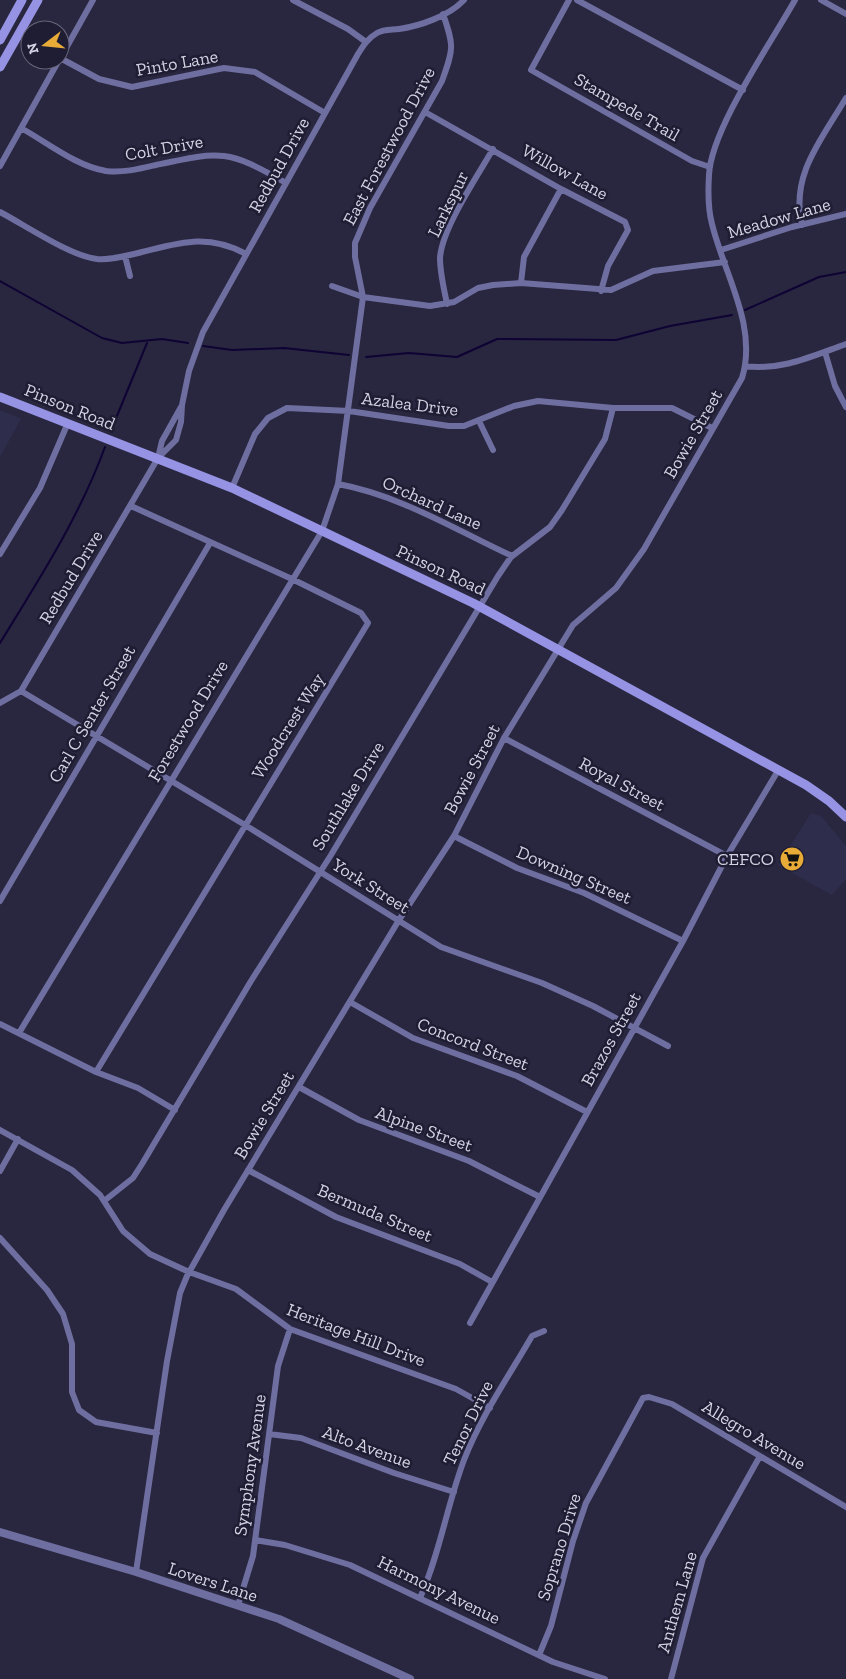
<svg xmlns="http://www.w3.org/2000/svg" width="846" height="1679" viewBox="0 0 846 1679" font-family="'Zilla Slab',serif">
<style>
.built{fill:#2e2d4c}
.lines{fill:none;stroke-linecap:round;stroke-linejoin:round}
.stream{stroke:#0f0334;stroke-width:2}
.minor{stroke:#6f6ea0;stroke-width:6}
.tertiary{stroke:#6f6ea0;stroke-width:8}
.secondary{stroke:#9793e4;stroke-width:9}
.labels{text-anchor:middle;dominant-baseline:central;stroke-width:5;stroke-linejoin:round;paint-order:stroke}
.street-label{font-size:18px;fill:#d2d2e2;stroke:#1e1d34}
.poi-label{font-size:18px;fill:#d2d2e2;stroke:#1e1d34;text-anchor:end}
</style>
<rect width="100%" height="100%" fill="#28273f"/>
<!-- built -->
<path class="built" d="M0 410 21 419 0 457Z
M811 813 821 816 846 846V879L832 895 778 865Z"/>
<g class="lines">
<!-- stream -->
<path class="stream" d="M0 281 102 338 122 343 162 339 188 343
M745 310 819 277 846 272
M203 346 232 350 284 348 349 355
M366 357 409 353 457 357 497 339 616 340 670 326 732 315
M112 428 147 343
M0 643C39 579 79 518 105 447"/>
<!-- minor -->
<path class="minor" d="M293 0 348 29 366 42
M569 0 531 70 692 161 710 167
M577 0 743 90
M821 0 846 14
M60 58 99 79 132 87 224 68 255 72 325 113
M60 59 93 0
M425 112 561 189 625 222 628 230 608 266 601 291
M21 128C48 143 76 166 106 171 123 173 139 169 156 165 221 151 227 149 286 183
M0 166 59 60
M0 212C25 225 70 256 97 259 109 260 122 257 134 254 177 244 205 232 246 254
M802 225C790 175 822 139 846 98
M721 250 792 227 846 214
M125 256 130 276
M521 283 524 257 561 189
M332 286 363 297 430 306 454 302 478 288 493 285 521 283 611 290 653 271 725 262
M447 304C444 289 440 273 440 258 442 228 477 177 493 149
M825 352 835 386 846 407
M745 366C782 371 812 356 846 344
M479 421 493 450
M158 458 176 440 181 422 182 405 189 371 203 332 358 54C363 46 368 38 377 33 384 29 391 30 399 29 420 26 449 16 464 0
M338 484C399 495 456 530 512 556
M232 488 255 434 268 418 287 408 349 411 449 426H464L514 406 538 401 613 408H672L712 428
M0 554 40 488 67 425
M21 691 245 825 441 947 542 983 593 1006 668 1046
M0 703 21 691 158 458 162 441 181 407
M504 738 727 856
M454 836 517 868 584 893 683 941
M0 901 210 543
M350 1002 413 1038 517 1076 587 1112
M0 1024 96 1072 138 1088 175 1110
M19 1033 322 531 338 484 363 297 355 257V243L370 208 442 81C454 48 454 46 443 14
M96 1072 368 623 361 613 292 579 131 506
M299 1087 359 1120 469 1161 540 1197
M0 1130 72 1170 100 1195 123 1231 150 1254 189 1272 236 1289 290 1329 456 1389 490 1408
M248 1170 336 1217 460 1264 492 1282
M0 1171 18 1139
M104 1201 133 1178 142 1164 251 981 331 855 498 576 511 557 550 527 562 510 605 439 613 408
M0 1238 47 1290 63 1314 72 1344V1392L79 1410 96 1422 157 1433
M470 1323 683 941 727 856 779 769
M269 1434 301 1438 394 1473 454 1492
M255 1540 285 1545 350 1565 553 1662 605 1679
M136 1572 167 1361 180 1293 187 1276 224 1210 399 920 454 836 504 738 573 625 616 588 644 549 742 378C758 326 724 274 712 224 708 209 708 191 709 175 711 129 771 43 795 0
M420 1598C440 1553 447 1505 464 1460 481 1416 509 1376 532 1336L544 1331
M238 1605 253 1556 278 1366 290 1329
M539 1655 551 1626 573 1541 586 1503 643 1398 649 1397 672 1404 846 1507
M671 1679 703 1558 760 1456"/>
<!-- tertiary -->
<path class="tertiary" d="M0 1532 136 1572 279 1619 410 1679"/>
<!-- secondary -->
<path class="secondary" d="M0 40 22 0
M0 67 38 0
M0 397 232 488 473 603 806 785 829 801 846 817"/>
</g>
<!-- icons -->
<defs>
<symbol id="supermarket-disc" viewBox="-11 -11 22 22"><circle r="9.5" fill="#e9ab38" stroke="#1e1d34"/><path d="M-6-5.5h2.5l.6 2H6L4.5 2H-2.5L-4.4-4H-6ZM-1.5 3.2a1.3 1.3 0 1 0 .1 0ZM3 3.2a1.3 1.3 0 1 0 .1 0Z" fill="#111"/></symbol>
</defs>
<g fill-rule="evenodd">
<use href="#supermarket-disc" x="778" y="845" width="28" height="28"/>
</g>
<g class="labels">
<!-- street labels -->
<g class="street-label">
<text transform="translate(177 63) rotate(-10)">Pinto Lane</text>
<text transform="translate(627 107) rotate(30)">Stampede Trail</text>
<text transform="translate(389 146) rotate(-62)">East Forestwood Drive</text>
<text transform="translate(164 148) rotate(-10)">Colt Drive</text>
<text transform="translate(279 165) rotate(-61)">Redbud Drive</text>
<text transform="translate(565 172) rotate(29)">Willow Lane</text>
<text transform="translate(448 204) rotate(-64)">Larkspur</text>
<text transform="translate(779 218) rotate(-16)">Meadow Lane</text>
<text transform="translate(410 404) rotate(7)">Azalea Drive</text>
<text transform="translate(70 407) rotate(22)">Pinson Road</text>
<text transform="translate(693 434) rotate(-60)">Bowie Street</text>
<text transform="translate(432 503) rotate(24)">Orchard Lane</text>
<text transform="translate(441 570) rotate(25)">Pinson Road</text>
<text transform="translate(71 577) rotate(-59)">Redbud Drive</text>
<text transform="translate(92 714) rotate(-60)">Carl C Senter Street</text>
<text transform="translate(188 721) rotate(-59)">Forestwood Drive</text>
<text transform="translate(288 726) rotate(-58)">Woodcrest Way</text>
<text transform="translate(472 769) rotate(-62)">Bowie Street</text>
<text transform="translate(622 784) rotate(28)">Royal Street</text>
<text transform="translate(348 796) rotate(-59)">Southlake Drive</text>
<text transform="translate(574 875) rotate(23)">Downing Street</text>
<text transform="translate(371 886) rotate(32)">York Street</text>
<text transform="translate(611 1039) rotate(-61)">Brazos Street</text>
<text transform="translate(473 1044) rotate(21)">Concord Street</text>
<text transform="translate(264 1115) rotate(-59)">Bowie Street</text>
<text transform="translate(424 1129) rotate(20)">Alpine Street</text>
<text transform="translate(375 1213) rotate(23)">Bermuda Street</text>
<text transform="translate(356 1335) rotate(21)">Heritage Hill Drive</text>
<text transform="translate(468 1423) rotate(-64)">Tenor Drive</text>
<text transform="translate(754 1435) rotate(31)">Allegro Avenue</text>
<text transform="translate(367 1447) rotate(20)">Alto Avenue</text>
<text transform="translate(250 1465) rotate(-82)">Symphony Avenue</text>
<text transform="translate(559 1547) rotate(-73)">Soprano Drive</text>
<text transform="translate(213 1582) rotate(18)">Lovers Lane</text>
<text transform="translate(439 1590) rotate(26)">Harmony Avenue</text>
<text transform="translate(677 1602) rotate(-74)">Anthem Lane</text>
</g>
<!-- poi labels -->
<g class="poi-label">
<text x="774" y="859">CEFCO</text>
</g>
</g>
<!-- north arrow -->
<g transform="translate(45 45) rotate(254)"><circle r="24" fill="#1e1d34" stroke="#66657a"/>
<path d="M0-4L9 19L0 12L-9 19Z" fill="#e9ab38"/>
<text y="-8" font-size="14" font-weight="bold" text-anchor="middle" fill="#d2d2e2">N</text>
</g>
</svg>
